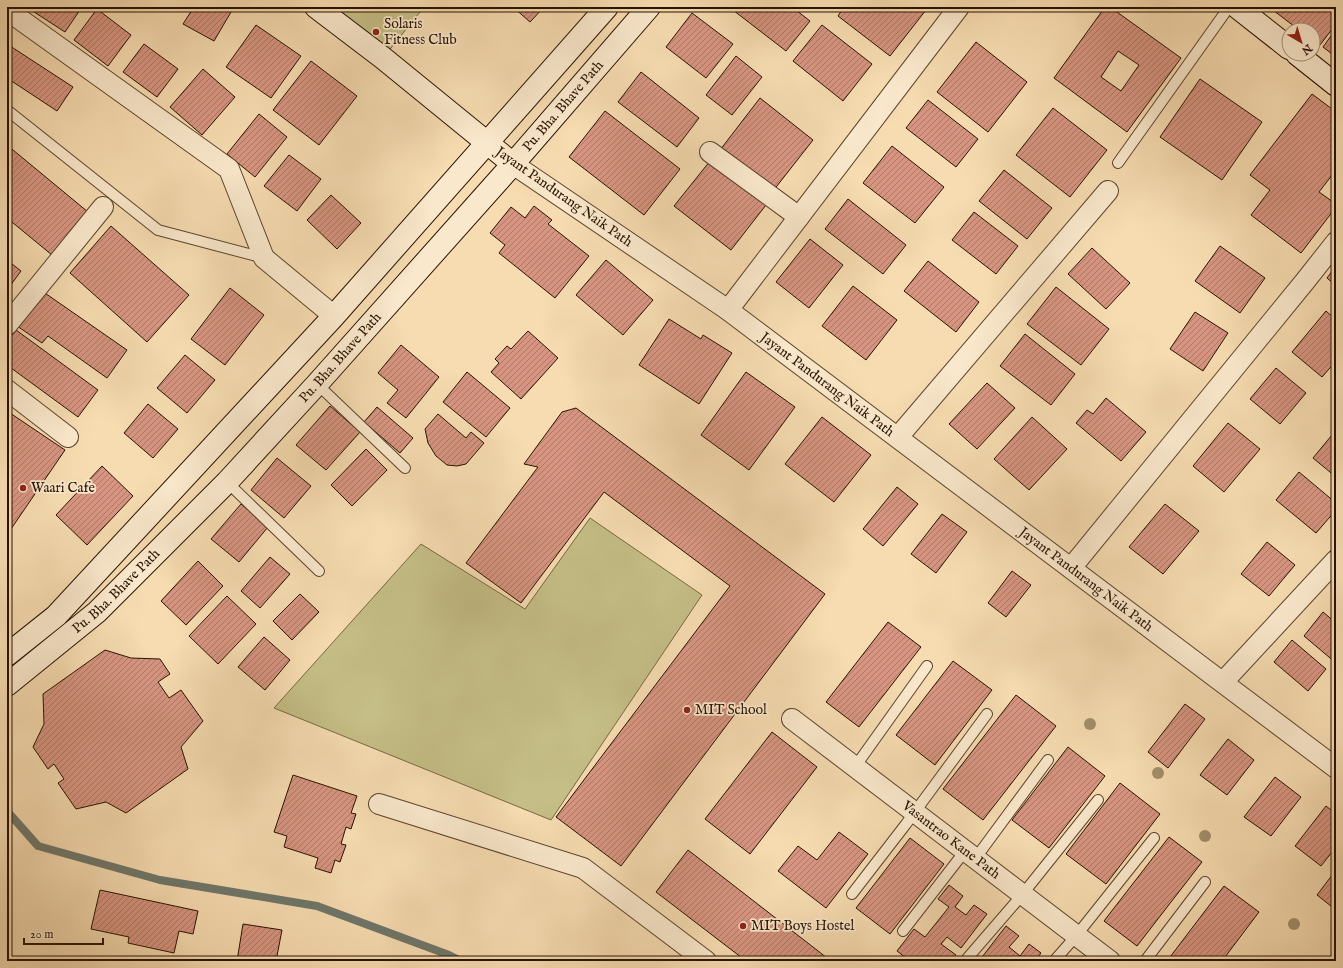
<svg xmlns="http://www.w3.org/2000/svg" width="1343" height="968" viewBox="0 0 1343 968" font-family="'IM FELL English',serif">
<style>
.grass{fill:#c5be86;stroke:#766843}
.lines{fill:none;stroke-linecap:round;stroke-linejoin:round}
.stream{stroke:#6f776b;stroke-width:8}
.building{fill:url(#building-hatch);stroke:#281200;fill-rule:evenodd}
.lane-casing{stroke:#5c442c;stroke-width:12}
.street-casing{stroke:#5c442c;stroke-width:22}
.secondary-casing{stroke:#281200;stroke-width:24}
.path{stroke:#281200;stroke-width:2.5;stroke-dasharray:1 2;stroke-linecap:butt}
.lane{stroke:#fae8cc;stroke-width:10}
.street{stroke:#fae8cc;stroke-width:20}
.secondary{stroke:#fae8cc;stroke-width:22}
.tree{fill:#a38e6a}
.poi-dot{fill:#8f2418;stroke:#fae8cc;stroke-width:1.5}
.labels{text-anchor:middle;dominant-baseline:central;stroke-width:3.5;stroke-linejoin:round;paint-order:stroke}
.poi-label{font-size:14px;fill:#281200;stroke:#fae8cc;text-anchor:start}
.street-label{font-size:14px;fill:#281200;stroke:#fae8cc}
</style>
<defs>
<pattern id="building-hatch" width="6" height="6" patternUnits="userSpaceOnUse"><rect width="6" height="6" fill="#d79581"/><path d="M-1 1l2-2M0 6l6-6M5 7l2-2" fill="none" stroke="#ae7867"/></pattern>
</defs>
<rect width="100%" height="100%" fill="#f7dcb1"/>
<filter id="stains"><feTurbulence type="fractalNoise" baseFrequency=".005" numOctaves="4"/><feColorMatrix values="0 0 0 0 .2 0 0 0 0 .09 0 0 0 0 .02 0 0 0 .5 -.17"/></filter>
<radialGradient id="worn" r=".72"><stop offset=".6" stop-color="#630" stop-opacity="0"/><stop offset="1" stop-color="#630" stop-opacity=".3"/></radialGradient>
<!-- grass -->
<path class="grass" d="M316 7H424L383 58Z
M590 518 702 595 551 820 274 708 421 544 525 609Z"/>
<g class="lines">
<!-- stream -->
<path class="stream" d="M7 811 38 846 160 880 317 906 449 955 461 961"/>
</g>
<!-- building -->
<path class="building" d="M29 7H82L65 32 28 8Z
M194 7H234L214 41 183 24Z
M513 7H544L530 22Z
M729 7H792L810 21 786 51Z
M844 7H922L926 10 890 56 838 16Z
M1105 7H1110L1181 58 1127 132 1054 78ZM1118 51 1139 65 1121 91 1101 77Z
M1269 7H1332L1330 9 1336 14V24L1320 45 1313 40V30H1299Z
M97 9 131 35 108 66 74 40Z
M692 13 733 44 706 78 666 47Z
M256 25 301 56 271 98 226 67Z
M822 25 872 64 843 101 793 61Z
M1336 29V57L1323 47Z
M976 42 1027 82 988 132 937 92Z
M7 44 73 87 57 111 7 78Z
M144 44 178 69 157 97 123 72Z
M736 56 762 77 732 115 706 95Z
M311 61 357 96 319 145 273 110Z
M203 69 235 97 202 135 170 107Z
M641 72 699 118 677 147 618 102Z
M1200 79 1262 122 1222 180 1160 137Z
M1312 94 1336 112V170L1319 192 1336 204V207L1301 253 1251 215 1270 190 1250 175Z
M760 98 813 140 773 191 720 150Z
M928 100 978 139 956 167 906 128Z
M1053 108 1107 150 1070 197 1016 155Z
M605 111 680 169 644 215 569 157Z
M259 114 287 137 255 177 227 154Z
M7 145 88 212 52 255 7 218Z
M892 146 944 187 915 223 863 183Z
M289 155 321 179 297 211 264 186Z
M710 161 766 205 731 250 674 206Z
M1004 170 1052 208 1027 239 979 201Z
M331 195 361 223 337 249 307 220Z
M848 199 906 245 883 274 825 229Z
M534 206 552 220 548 224 589 256 555 298 499 253 505 245 490 233 511 207 525 218Z
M974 212 1018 246 996 274 952 240Z
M111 226 189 295 147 342 70 273Z
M810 239 843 265 809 308 776 282Z
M1220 246 1265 278 1240 313 1195 281Z
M1092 248 1130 283 1106 309 1068 274Z
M7 260 21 271 7 290Z
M606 260 653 300 623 335 576 295Z
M928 261 979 302 956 332 904 291Z
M1336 266V286L1327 278Z
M853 286 897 320 866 360 822 326Z
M1056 287 1109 329 1081 365 1027 324Z
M230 288 264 315 225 365 191 339Z
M7 290 12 294 7 301Z
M42 291 127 350 107 378 48 336 42 343 17 326Z
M1326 311 1336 320V361L1322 377 1292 352Z
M1195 312 1228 333 1203 371 1170 349Z
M669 319 701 339 703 335 732 353 699 404 639 365Z
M16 330 98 390 78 417 7 365V342Z
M528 331 558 358 521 399 491 372 499 363 495 359 507 346 511 349Z
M1025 334 1075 374 1051 405 1000 366Z
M401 345 439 377 406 418 387 403 398 390 378 373Z
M185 355 215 380 187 413 157 388Z
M1276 368 1306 393 1280 424 1250 399Z
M467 372 510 408 486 437 443 402Z
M746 372 795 407 749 470 701 435Z
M987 383 1015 408 977 449 949 424Z
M1106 398 1146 432 1121 461 1076 423 1087 410 1093 414Z
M148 404 178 429 153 458 124 433Z
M330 406 360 432 326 470 296 445Z
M377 407 413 438 400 453 364 422Z
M576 408 825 594 621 866 556 817 730 586 604 492 521 603 466 563 538 467 524 464 562 412Z
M7 411 65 450 11 529 7 526Z
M438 414 466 438 471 432 484 443 466 464 457 466 447 465 436 456 428 443 425 429Z
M822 417 871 455 834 502 785 464Z
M1032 417 1067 449 1029 490 994 459Z
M1228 423 1260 449 1224 492 1193 466Z
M1336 430V477L1313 458Z
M366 449 387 470 352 506 331 485Z
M277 458 311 486 284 518 251 490Z
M102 466 133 496 87 545 56 515Z
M1299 472 1336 503V510L1316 533 1276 500Z
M897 487 918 504 883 546 863 529Z
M241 504 268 527 239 562 211 539Z
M1165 504 1199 531 1163 574 1129 547Z
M942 514 967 532 936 573 911 554Z
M1267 542 1295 565 1269 596 1241 574Z
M270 557 290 574 260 608 241 591Z
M198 561 223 586 186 625 161 601Z
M1012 571 1031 585 1006 617 988 603Z
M1336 593V604L1331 599Z
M300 594 319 612 292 640 273 621Z
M227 596 256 624 218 664 189 636Z
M1323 612 1336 623V663L1304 636Z
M888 622 921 647 859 727 826 702Z
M264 637 290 660 265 690 238 667Z
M1292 640 1326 669 1308 691 1274 662Z
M105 650 131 658 160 659 170 674 158 682 169 698 181 690 203 721 181 747 188 769 126 813 106 802 76 809 58 783 64 779 54 764 48 769 33 747 44 724 43 694Z
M953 661 992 690 935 765 896 735Z
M1016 695 1056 726 983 820 943 789Z
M1185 704 1205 719 1168 768 1148 752Z
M772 732 817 767 750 854 705 819Z
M1228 739 1254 760 1227 795 1200 775Z
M1068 747 1105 776 1049 848 1012 820Z
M293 775 357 796 351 813 356 814 351 829 346 827 341 844 346 845 340 862 335 860 331 873 315 868 318 858 284 847 287 836 274 832Z
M1275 777 1301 797 1271 836 1244 817Z
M1120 783 1160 814 1106 884 1066 854Z
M1326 806 1336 814V847L1321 866 1295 846Z
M839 832 868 854 826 908 778 871 798 846 817 860Z
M1169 837 1202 862 1137 946 1104 921Z
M910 838 944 864 890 934 856 908Z
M688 850 831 961H746L656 892Z
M1336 870V910L1317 895Z
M949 885 963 896 955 907 966 915 974 905 987 914 961 948 947 937 941 944 956 955 951 961H910L897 951 914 929 925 937 949 907 938 899Z
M1224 886 1259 912 1222 961H1167Z
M100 890 198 911 193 934 179 931 174 953 128 943 129 937 91 929Z
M243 924 282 930 276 961H237Z
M1006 926 1019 936 1009 947 1020 956 1029 944 1041 953 1035 961H979Z"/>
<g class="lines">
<defs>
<path id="lane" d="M7 110 158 230 264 258
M1118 163 1229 7
M317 384 405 468
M227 482 319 571
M855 767 927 666
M975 859 1048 760
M852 894 906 824 987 714
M903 931 965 851
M965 961 1022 895 1098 800
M1054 961 1076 936 1154 838
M1145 961 1205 882"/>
<g id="street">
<path d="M7 10 229 169 264 258 334 316"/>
<path d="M710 152 799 217"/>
<path id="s1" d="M513 164 728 310 1336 768"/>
<path d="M728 310 959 7"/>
<path d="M7 325 103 207"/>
<path d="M7 390 68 437"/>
<path d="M898 437 1108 191"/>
<path d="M1071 568 1306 280 1336 242"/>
<path d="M1223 682 1336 560"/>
<path id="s2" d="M792 719 1110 961"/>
<path d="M379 804 583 868 706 961"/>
</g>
<g id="secondary">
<path d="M316 7 383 58 513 164"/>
<path d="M1237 7 1289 48"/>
<path d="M1297 54 1336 85"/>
<path d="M7 655 56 616 334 316 607 7"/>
<path id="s3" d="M7 685 97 612 227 482 317 384 513 164 649 7"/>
</g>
</defs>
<!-- lane casing -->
<use href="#lane" class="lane-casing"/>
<!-- street casing -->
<use href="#street" class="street-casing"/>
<!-- secondary casing -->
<use href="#secondary" class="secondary-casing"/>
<!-- path -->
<path class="path" d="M407 7 412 10 414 7"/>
<!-- lane -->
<use href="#lane" class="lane"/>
<!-- street -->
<use href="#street" class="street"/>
<!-- secondary -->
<use href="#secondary" class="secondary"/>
</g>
<!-- trees -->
<g class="tree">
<circle cx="1090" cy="724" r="6"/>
<circle cx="1158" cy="773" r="6"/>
<circle cx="1205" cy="836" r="6"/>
<circle cx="1294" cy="924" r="6"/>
</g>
<!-- markers -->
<g class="poi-dot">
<circle cx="376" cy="32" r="4"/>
<circle cx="23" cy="488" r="4"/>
<circle cx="687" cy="710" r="4"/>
<circle cx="743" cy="926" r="4"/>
</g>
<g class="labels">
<!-- poi labels -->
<g class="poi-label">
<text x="384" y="24">Solaris<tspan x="384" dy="16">Fitness Club</tspan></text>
<text x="31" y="488">Waari Cafe</text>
<text x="695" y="710">MIT School</text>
<text x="751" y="926">MIT Boys Hostel</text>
</g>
<!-- street labels -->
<g class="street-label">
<text stroke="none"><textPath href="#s3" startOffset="804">Pu. Bha. Bhave Path</textPath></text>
<text transform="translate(564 197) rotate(35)">Jayant Pandurang Naik Path</text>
<text stroke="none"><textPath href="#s3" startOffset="468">Pu. Bha. Bhave Path</textPath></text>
<text stroke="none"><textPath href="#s1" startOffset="384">Jayant Pandurang Naik Path</textPath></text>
<text stroke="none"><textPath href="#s1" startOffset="708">Jayant Pandurang Naik Path</textPath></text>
<text stroke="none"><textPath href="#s3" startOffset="144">Pu. Bha. Bhave Path</textPath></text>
<text stroke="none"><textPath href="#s2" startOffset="200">Vasantrao Kane Path</textPath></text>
</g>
</g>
<!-- margin -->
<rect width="1343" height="968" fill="none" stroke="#f7dcb1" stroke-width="24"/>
<rect x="8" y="8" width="1327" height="952" fill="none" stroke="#281200" stroke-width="2"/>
<rect x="12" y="12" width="1319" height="944" fill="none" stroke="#281200"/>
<!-- north arrow -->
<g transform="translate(1301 42) rotate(142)"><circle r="19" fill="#fae8cc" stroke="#a6927a"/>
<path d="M0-3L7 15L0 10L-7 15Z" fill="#8f2418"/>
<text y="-6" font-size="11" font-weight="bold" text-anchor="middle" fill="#281200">N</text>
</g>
<!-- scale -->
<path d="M24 938v6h79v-6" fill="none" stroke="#281200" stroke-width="2"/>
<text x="30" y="938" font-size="12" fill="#281200" stroke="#fae8cc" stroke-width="3" paint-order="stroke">20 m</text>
<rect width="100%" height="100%" filter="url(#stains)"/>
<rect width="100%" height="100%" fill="url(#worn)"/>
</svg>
